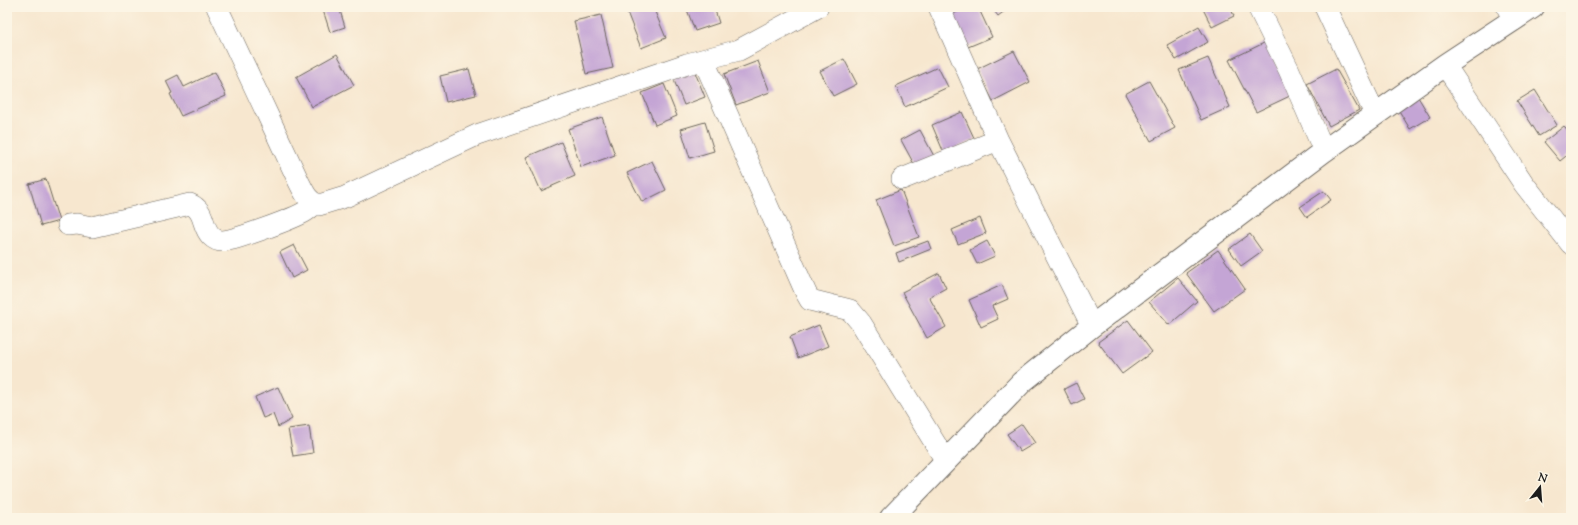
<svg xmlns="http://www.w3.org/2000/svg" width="1578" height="525" viewBox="0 0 1578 525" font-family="'Sorts Mill Goudy',serif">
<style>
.building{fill:#c4a5d5}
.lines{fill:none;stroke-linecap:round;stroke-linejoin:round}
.street-casing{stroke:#69635b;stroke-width:22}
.secondary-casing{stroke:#69635b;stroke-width:24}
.street{stroke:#fff;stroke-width:21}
.secondary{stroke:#fff;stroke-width:22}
</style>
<rect width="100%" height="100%" fill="#fcf5e5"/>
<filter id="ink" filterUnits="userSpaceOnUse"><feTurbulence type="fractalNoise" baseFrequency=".025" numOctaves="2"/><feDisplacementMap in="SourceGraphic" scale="8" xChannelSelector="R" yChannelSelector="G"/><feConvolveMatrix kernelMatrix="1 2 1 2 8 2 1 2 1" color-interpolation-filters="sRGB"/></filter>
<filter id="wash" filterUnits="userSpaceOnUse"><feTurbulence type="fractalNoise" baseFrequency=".012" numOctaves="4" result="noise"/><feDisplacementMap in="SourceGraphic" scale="16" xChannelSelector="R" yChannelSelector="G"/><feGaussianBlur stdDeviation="0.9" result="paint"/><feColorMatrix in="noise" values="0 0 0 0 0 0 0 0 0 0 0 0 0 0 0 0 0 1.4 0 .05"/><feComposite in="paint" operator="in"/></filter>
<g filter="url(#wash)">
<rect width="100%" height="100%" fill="#f7e7cf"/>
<g id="blocks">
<!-- building -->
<path class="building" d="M322 7H339L345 27 330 32Z
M625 7H653L666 38 641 48Z
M686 7H714L719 23 695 31Z
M968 7H978L992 37 968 47 953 14Z
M991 7H1010L998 16Z
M1202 7H1230L1234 16 1212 27Z
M601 15 613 68 586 74 574 21Z
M1199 27 1208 42 1176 60 1167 45Z
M1266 42 1292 95 1256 112 1229 60Z
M1014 51 1030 82 993 101 977 69Z
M337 54 354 85 312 107 296 77Z
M1208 58 1230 107 1201 120 1179 70Z
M844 59 857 84 833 96 820 71Z
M758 61 770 92 736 105 724 74Z
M692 65 705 97 684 105 671 73Z
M938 67 948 87 905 107 896 86Z
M469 69 476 95 446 102 440 76Z
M1336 69 1359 110 1329 126 1307 84Z
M215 72 226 96 181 116 170 94 172 93 166 81 178 75 184 87Z
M1149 81 1175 128 1151 141 1125 94Z
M664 84 677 116 655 125 642 93Z
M1535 90 1557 125 1539 136 1517 101Z
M1418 97 1430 117 1410 129 1398 109Z
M962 112 975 140 944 153 932 125Z
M602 117 615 155 581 167 568 129Z
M705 122 714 151 690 158 681 129Z
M1564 126 1571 134V152L1560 161 1544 142Z
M920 130 934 156 915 166 901 140Z
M561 142 575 176 541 191 526 157Z
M652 161 666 190 642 202 627 173Z
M46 179 59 221 41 226 29 184Z
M901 190 919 237 894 246 876 200Z
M1324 191 1331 200 1307 217 1300 207Z
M980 218 986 233 958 244 952 230Z
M1250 234 1262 251 1241 266 1229 249Z
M928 241 931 249 899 262 896 253Z
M987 241 995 256 977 264 970 250Z
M294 245 307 270 292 278 280 252Z
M1218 250 1245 289 1214 311 1186 273Z
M939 273 946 288 929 297 946 327 927 338 902 292Z
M1178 278 1197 301 1169 325 1149 302Z
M1002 285 1008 299 992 306 998 319 981 327 969 300Z
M1128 320 1152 352 1122 374 1098 342Z
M819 325 828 346 798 358 790 337Z
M1076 383 1084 399 1072 405 1064 389Z
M278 387 292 419 278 427 273 414 263 418 255 397Z
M1022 424 1035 443 1020 452 1007 434Z
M309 426 313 453 293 456 288 429Z"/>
</g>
</g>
<g filter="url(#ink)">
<use href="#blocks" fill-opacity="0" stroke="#69635b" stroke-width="1"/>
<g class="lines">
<defs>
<path id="street" d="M217 7 299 182C304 192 308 202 319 205L345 197 477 135 687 64 739 50 818 7
M939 7 998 140 1092 326
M1258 7 1289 70 1324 151
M1325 7 1375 114
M1507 7 1514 20
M704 61 806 293 810 300 850 310 861 323 946 461
M1445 65 1524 184 1571 244
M902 179 998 140
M68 225 77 224 92 227 190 204C206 211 201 226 211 236 214 239 218 241 222 241 233 241 296 218 306 211 309 209 312 206 315 204"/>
<path id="secondary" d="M891 518 1022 382 1092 326 1324 151 1445 65 1533 7"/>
</defs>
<!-- street casing -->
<use href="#street" class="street-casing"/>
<!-- secondary casing -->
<use href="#secondary" class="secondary-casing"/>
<!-- street -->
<use href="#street" class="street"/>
<!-- secondary -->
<use href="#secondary" class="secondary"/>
</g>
</g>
<!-- margin -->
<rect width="1578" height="525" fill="none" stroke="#fcf5e5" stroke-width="24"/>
<!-- north arrow -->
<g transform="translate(1540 487) rotate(17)" stroke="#fcf5e5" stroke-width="3" paint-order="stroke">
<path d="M0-3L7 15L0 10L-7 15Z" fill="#1c1c1c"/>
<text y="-6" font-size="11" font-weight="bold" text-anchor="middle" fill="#1c1c1c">N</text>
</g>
</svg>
